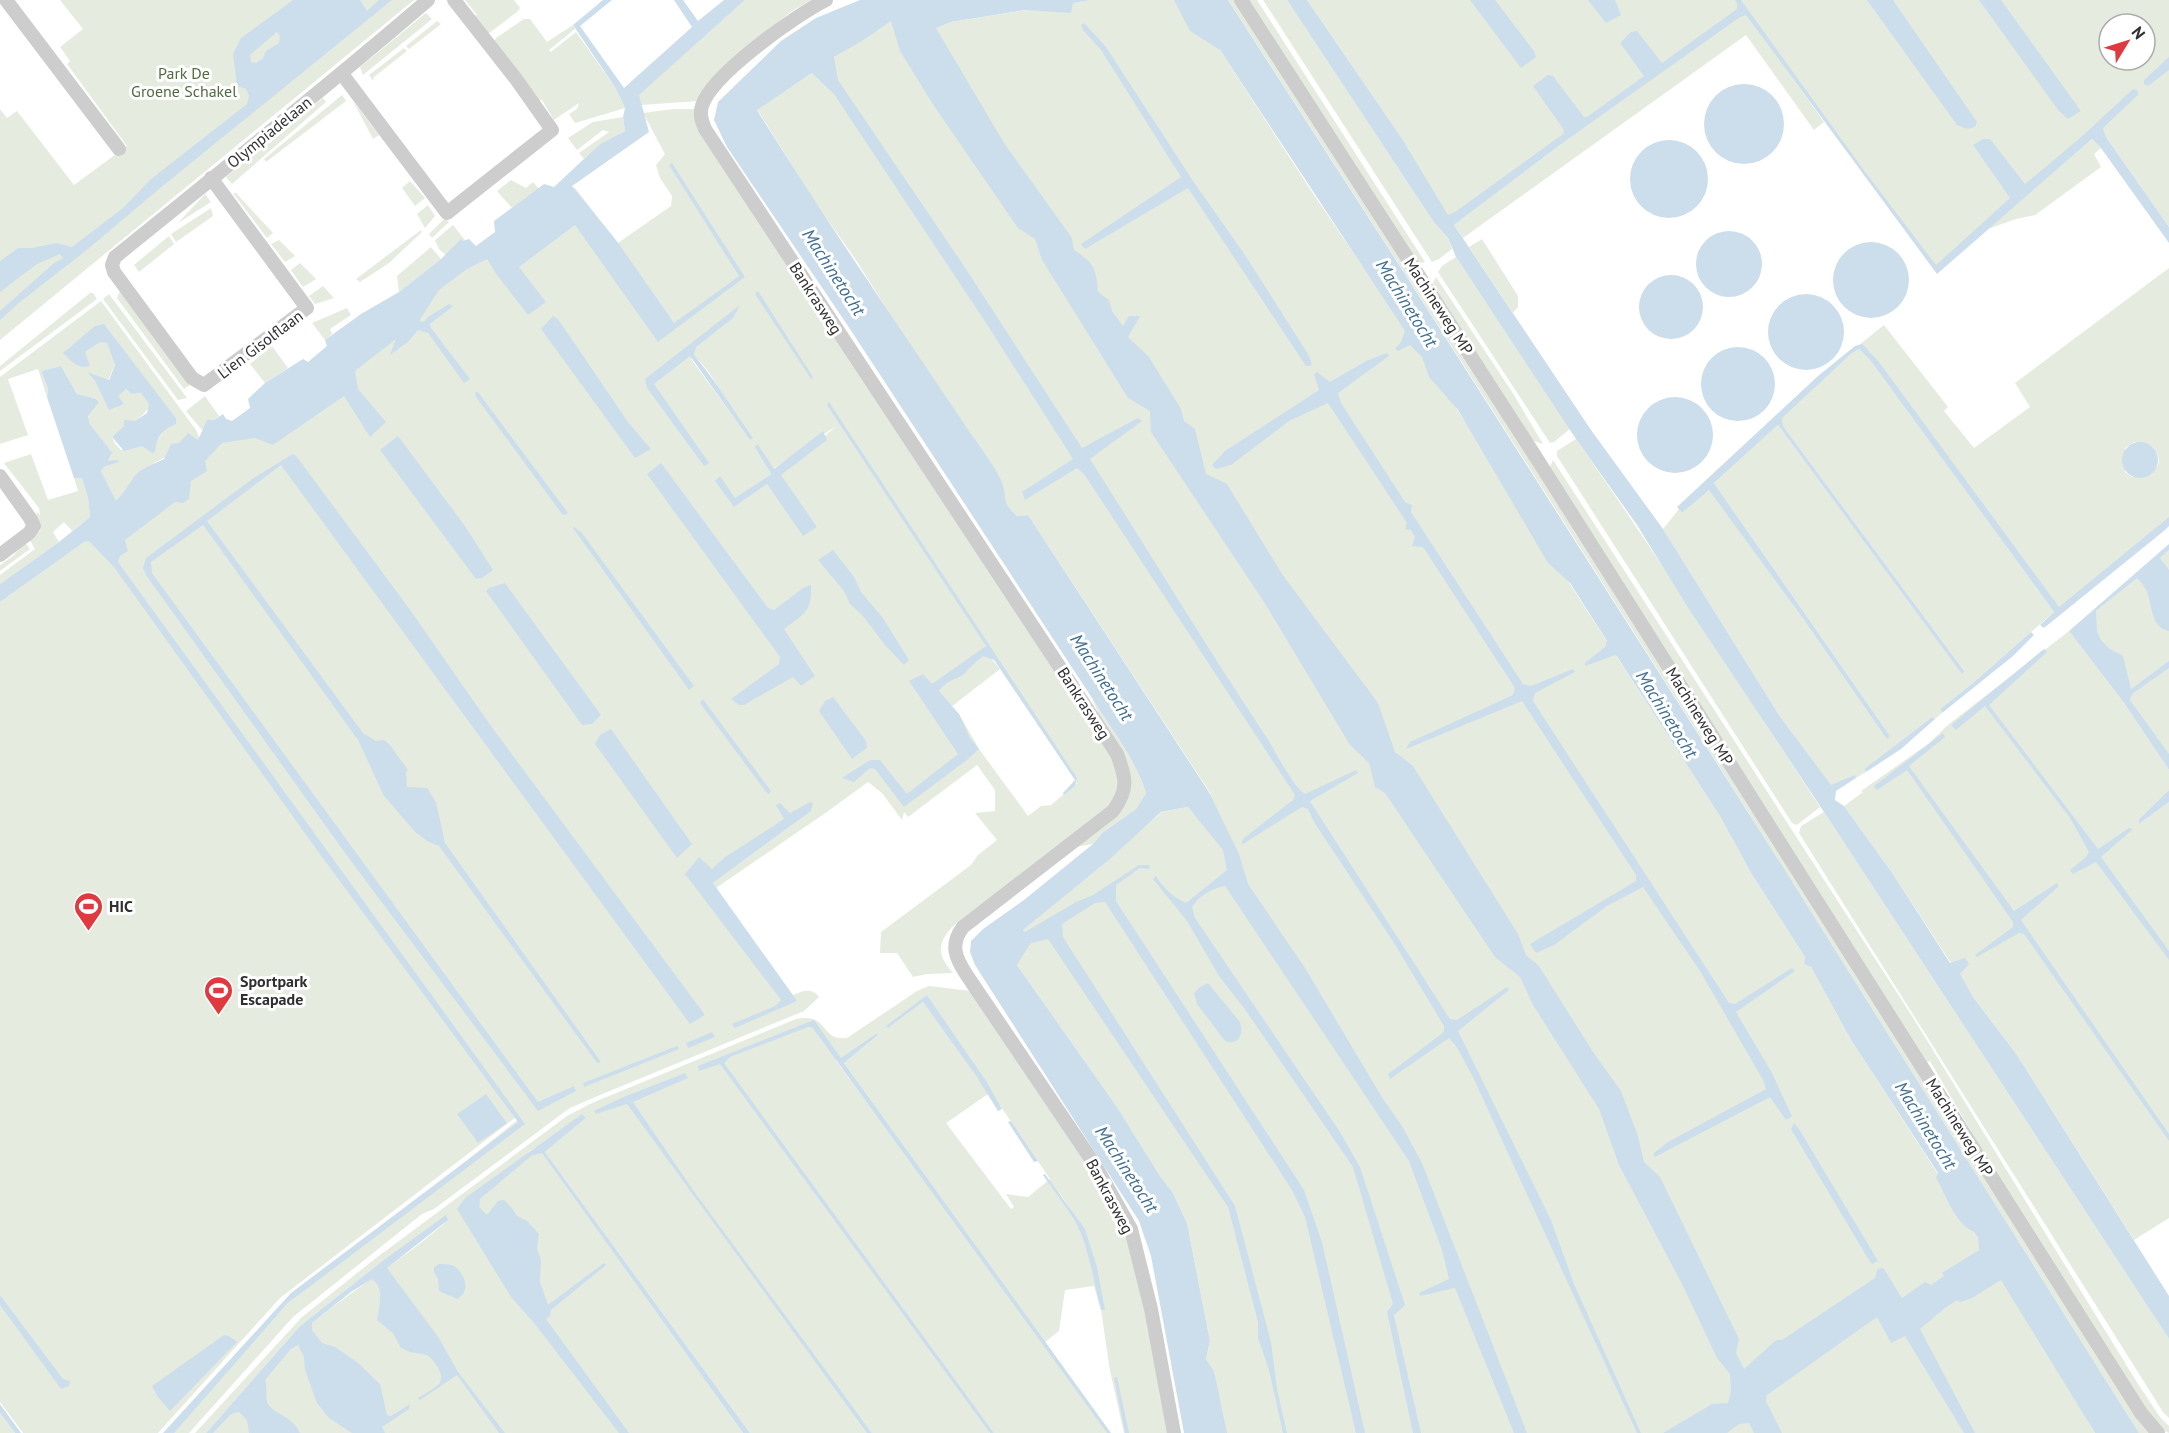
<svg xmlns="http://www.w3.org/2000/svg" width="2169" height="1433" viewBox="0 0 2169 1433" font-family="'PT Sans',sans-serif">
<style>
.green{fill:#e5ecdf;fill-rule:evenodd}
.water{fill:#ccdeeb;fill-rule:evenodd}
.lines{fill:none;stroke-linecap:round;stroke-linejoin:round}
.minor{stroke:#cdcdcd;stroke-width:14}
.labels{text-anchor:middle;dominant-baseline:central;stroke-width:6;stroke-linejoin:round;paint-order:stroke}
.park-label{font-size:16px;fill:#516b3f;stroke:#fff}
.street-label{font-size:16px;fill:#303030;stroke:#fff}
.poi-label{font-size:16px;font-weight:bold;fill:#303030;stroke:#fff;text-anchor:start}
.water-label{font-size:18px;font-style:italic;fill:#406e90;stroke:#fff}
</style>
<rect width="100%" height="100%" fill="#fff"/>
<!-- green -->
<path class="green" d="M60 0H414L0 340V109L7 118 17 111 74 185 127 146 67 64 70 61 60 47 83 29Z
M465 0H514L520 8 517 12 488 34 473 16 477 15Z
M745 0H811L792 11 737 56 699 101 641 105 638 95Z
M1091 0H1174L1220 50 1308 186 1407 332 1721 818 1751 873 1805 957 1806 964 1811 967 1851 1040 1938 1174 1970 1230 1974 1232 2095 1433H1224L1214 1371 1206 1359 1210 1341 1187 1223 1173 1193 1160 1176 1117 1107 1017 965 1031 943 1023 930 1162 812 1188 807 1211 794 1028 515 1017 516 1006 506 909 344 854 257 814 201 757 109 834 59V57L891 21 935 28 951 22Z
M1228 0H1234L1265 48 1592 553 2151 1433H2139C1838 954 1537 475 1228 0Z
M1246 0H1257L1425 262 1416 264Z
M1263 0H1287L1433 221 1448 238 1452 249 1439 259 1432 262Z
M1307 0H2169V227L2106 137 2103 129 1936 270 1747 15 1824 122 1814 130 1746 35 1463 238 1454 225 1567 140 1451 222 1401 137ZM2109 24H2145V60H2109Z
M426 13 432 19 363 75 360 67Z
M524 19H530L547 42 573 25 575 29 549 50 551 52 576 32 615 87 625 108 575 123 569 114 577 109 579 103 554 120 542 100 537 101 493 43 496 38Z
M437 21 441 24 409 49 406 46Z
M404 48 407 51 374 77 373 81 369 75Z
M342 95 346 101 266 162 264 159Z
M323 98 326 102 232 184 226 177Z
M353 101 379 135 373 139Z
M673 109H697L1119 768 1118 795 1106 813 952 927C936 945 938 956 953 973L927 974 913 977 897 953H880L881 932 971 865 978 855 997 840 975 813 995 811V790L977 765 908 817 904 812 902 820 882 793 868 782 824 814 716 888 713 883 800 819 711 881 712 884 793 995C803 991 811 987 819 997L804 1011 600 1095 570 1108 559 1116 434 1209 422 1214 293 1317 189 1433H173L288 1303 520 1118 516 1117 280 1298 158 1433H23L0 1402V602L575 188 618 243 671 206 672 196 660 178 656 165 665 154 643 113ZM694 356C709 369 717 385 727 402 735 414 745 424 749 438L691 359ZM836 426 805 454 743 493 771 474 756 447 759 445 773 469ZM981 634 1077 783 1051 805 1041 806 1028 816 979 749 959 714 951 707 1000 669 990 657Z
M623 117 625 131 600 144 584 159 579 153 609 132 603 130 577 150 568 138 593 122Z
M2092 139 2101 148 2094 154 2101 167 2035 215 2016 219 1988 229Z
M511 180 526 188 533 182 539 189 512 208 497 191Z
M410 181 425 198 415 206 402 188Z
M233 193H236L273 233 267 238Z
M205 194 211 202 178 223Z
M428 205 435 216 425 228 417 214Z
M211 208 213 216 176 242 171 234Z
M445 218 449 222 432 238 429 234Z
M453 225 465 240 448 257 439 249 435 240Z
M421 230 422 232 389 263 360 282 356 279Z
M169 236 174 244 139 272 134 265Z
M1482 239 1518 296V307L1513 313 1469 247Z
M279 240 295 256 285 262 271 244Z
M431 247 441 259 399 292 397 276Z
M1456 257 1570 429 1554 442 1550 443 1438 272 1442 266Z
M300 263 316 279 303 287 291 270Z
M2169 268V521L2059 608 1899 399 2054 612 1973 683 1940 709 1942 713 1935 719 1932 717 1864 769 1866 772 1856 778 1854 776 1831 786 1781 718 1663 529 1679 509 1682 513 1709 489 1804 620 1887 738 1890 736 1714 483 1778 425 1963 674 1965 672 1783 426 1781 418 1851 354 1859 349 1867 357 1859 345 1884 325 1948 407 1944 411 1974 448 2030 407 2015 383ZM2134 442 2153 447C2168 466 2151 477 2132 477L2125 472V448Z
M1436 277 1514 395 1543 444 1531 440 1453 321 1433 283Z
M323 286 334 298 315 304 309 296Z
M121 289 191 384 184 389 117 298Z
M90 293H93L97 299 0 371V366Z
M109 294 187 398 178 400 103 299Z
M101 301 196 430 200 439 154 463 130 485 116 502 101 471 104 467 118 462 107 461 111 453 90 424 88 415 98 402 96 398 77 394 61 366 41 371 48 389 47 397 38 369 8 379 28 435 0 444V377ZM104 325 176 418 166 428 156 442 121 450 115 444 112 437C125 425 144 420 150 404L141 393 131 394 126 389 117 396 124 405 95 381 88 373 108 380 115 365 107 342 100 341 85 352Z
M347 308 351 315 330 329 332 334 325 340 312 323Z
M272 346 288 368 265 383 250 364Z
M205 396 219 416 202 430 186 411Z
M1576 439C1660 559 1739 684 1820 807L1797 825 1792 823 1557 456V451Z
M31 454 48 500 78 491 74 478 82 477 88 498 90 517 72 531 64 522 53 532 59 542 0 584V575L35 549 29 539 40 531 41 524 36 516 37 512 40 515 39 508 4 463Z
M1553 460 1912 1016 2138 1384 2160 1417 2169 1426V1433L2161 1429 2143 1409 1993 1169 1930 1061 1927 1062 1550 467Z
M25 542 30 549 0 571V565L13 556Z
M2169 550V755L2092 652 2096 611Z
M2069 631 2124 703 2169 770V790L2138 820 2140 822 2169 802V1218L2134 1240 2017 1055 1973 997 1893 874 1844 806 1863 792 1861 791 1928 744 1949 724Z
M1092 698C1111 729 1135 758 1146 793L1136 809 1102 833 1093 844 1076 847 1130 790Z
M1824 812 2169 1339V1418L2163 1412 1799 833 1801 826Z
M929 986 971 991 1082 1154 1120 1216 1136 1262 1171 1433H1124L1110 1371 1101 1310 1094 1286 1065 1290 1059 1331 1045 1342 1110 1433H994L978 1412 990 1433H872L858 1414 870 1433H750L545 1152 586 1118 528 1152 531 1156 542 1152 743 1433H212L291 1349 312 1330V1323C356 1287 406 1258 448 1220L381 1262 300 1326 206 1433H195L302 1317 376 1258 567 1116 592 1103 796 1019C830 1012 819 1041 847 1038L917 991ZM927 995 988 1088 923 1002 888 1028ZM877 1033 878 1035 844 1063 979 1251 836 1061 833 1048 841 1059ZM991 1092 1050 1179 1028 1197 1006 1194 1014 1207 1011 1209 946 1123ZM1057 1189 1083 1228 1090 1258 1080 1231Z
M0 1413 15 1433H0Z"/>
<!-- water -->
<path class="water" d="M293 0H360L367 11 379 0H392L159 189 88 249 20 302 0 320V311L54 263 63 258 60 254 37 264 0 292V261L18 248H32L56 243 72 247 123 208 151 179 247 104 249 96 246 89 237 86 233 54 241 38ZM277 32 280 36 279 43 266 51 263 58 256 63 251 62 250 55Z
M603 0H612L580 26 624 88 692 27 674 0H683L698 21 724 0H745L639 95 649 132 572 186 619 244 674 323 739 276 669 165 672 163 745 277 658 342 575 225 519 267 546 302 528 315 497 275 487 259 467 269 439 290 419 321 424 322 428 317 449 304 453 306 430 324 431 328 470 379 464 383 428 333 418 330 408 342 390 355 396 339 355 371 358 389 386 422 370 437 344 396 273 445 255 438 222 443 205 461 207 471 191 481 189 499 183 503 175 502 125 540 128 551 120 556 118 562 525 1124 288 1303 174 1433H163L291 1293 518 1122 322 857 114 567 89 541 84 542 0 602V584L59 542 90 517 88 498 82 478H74L47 397 48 389 41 371 61 366 77 394 95 398 99 402 88 416 90 424 113 454H111L108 461 117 460 119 462 104 467 101 471 116 501C124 493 128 485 134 477 141 468 154 464 164 459L171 444 179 443 188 433 198 440 207 420H214L223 414 226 419 232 421 250 408 248 399 265 383 303 359 308 362 327 346 325 340 361 314 399 292 441 259 461 239 463 241 469 239 476 246 495 232 494 221 544 184 554 187 600 144 625 131 623 117 625 108 615 87 573 25Z
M860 0H1091L1073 3 1071 13 1026 10 951 22 936 28 1004 143 1072 238 1074 250C1095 264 1096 268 1098 292L1109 300 1112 311 1123 326 1129 316H1140L1128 337 1149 357 1181 409 1184 421 1195 429 1206 474 1227 484 1282 574 1378 703 1395 752 1413 766 1518 934 1526 955 1539 966 1593 1052 1621 1091 1638 1136 1644 1162 1660 1177 1739 1339 1736 1353 1744 1369 1776 1340H1782L1875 1278 1877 1270 1880 1268 1884 1269 1902 1298 1925 1282 1931 1285 1944 1276 1942 1273 1979 1250 1978 1238 1974 1232C1955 1224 1946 1195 1936 1178L1938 1173 1851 1040 1811 967 1804 964 1805 957 1751 873 1721 818 1616 655 1585 666V663L1605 647 1607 641 1570 583 1548 563 1458 410 1429 377 1422 357 1410 345 1398 351 1395 349 1401 342 1405 331 1220 50 1190 31 1174 0H1228L1403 271 1788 875 2139 1433H2095L2001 1280 1972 1298 1960 1302 1957 1300 1945 1308 1920 1329 1975 1433H1964L1905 1336 1891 1343 1877 1317 1767 1395 1766 1401 1782 1433H1754L1749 1423 1739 1424 1727 1433H1663L1712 1404 1728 1403 1731 1391 1730 1374 1717 1358 1682 1284 1619 1165 1599 1109 1533 1005 1520 977 1495 957 1385 793 1375 787 1369 763 1350 745 1264 602 1151 432 1150 411 1128 398 1042 260 1035 239 1018 228 934 106 900 51 891 21 862 41 834 57 838 80 964 266 1082 448 1138 418 1142 421 1090 459C1149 552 1206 646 1267 738 1275 751 1294 788 1305 794L1356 770 1358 773 1310 801 1450 1019 1457 1020 1507 987 1509 990 1458 1031 1551 1220 1574 1284 1641 1433H1637L1472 1075 1456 1046 1449 1038 1390 1079 1388 1074 1444 1032V1026L1394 943 1314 822 1308 809 1302 807 1243 844 1241 843 1244 838 1293 800 1295 795 1084 474 1077 468 1025 500 1022 492 1073 459 988 326 834 94 812 73 757 110C825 220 899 326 971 434 981 448 993 464 1001 480 1009 498 999 500 1017 516L1028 515 1209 792 1239 854 1248 884 1305 968 1383 1099 1402 1126 1422 1163 1527 1433H1514L1455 1288 1420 1296 1419 1293 1449 1279 1442 1250 1409 1161 1225 886C1211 889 1200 895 1192 907L1195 918 1340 1132 1360 1167 1405 1305 1394 1315 1421 1433H1413L1387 1312 1393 1304 1353 1167 1244 1008 1219 976 1187 921 1153 879 1156 876C1162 887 1174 898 1186 903L1227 870 1223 850 1188 807 1161 812 1111 858 1023 930 1025 932 1076 902 1093 895 1139 865H1149L1150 867 1148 869 1140 868 1116 885V901L1304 1190 1322 1242 1365 1433H1356L1305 1217 1292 1190 1105 902 1095 903 1062 924 1063 937 1235 1206 1271 1342 1277 1389 1287 1433H1283L1269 1370 1258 1338V1322L1228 1207 1048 939 1031 943 1017 965 1117 1107 1160 1176 1173 1193 1187 1223 1210 1341 1206 1359 1214 1371 1227 1433H1184L1151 1256 1139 1221 975 965 970 952 971 941 983 929 1024 900 1093 844 1102 833 1136 809 1146 793C1135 758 1111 729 1092 698L848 326 727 147 714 120 718 102 781 41 816 18Z
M1287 0H1307L1401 137 1448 215 1455 212 1563 134 1564 130 1533 86 1548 75 1553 76 1584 117H1587L1644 76 1620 43 1631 32 1637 31 1662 63 1737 9V4L1735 0H1741L1863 169 1936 265 2010 198 1973 145 1983 139H1990L2025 184 2080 138 2133 89 2137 90 2138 95 2103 128 2106 137 2169 227V243L2101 148 2092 139 1937 274 1746 15 1740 17 1568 139 1454 225 1591 430 1663 529 1781 718 1831 785 1855 775 1856 778 1836 791 1835 800 1844 806 1893 874 1950 963 1965 958 1969 964 1960 974 1973 997 2017 1055 2169 1296V1339L1824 812 1687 606 1637 525 1576 439 1456 257 1448 238 1433 221Z
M1470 0H1495L1534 51 1536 57 1521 68Z
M1588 0H1615L1621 15 1606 23Z
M1867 0H1893L1977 122 1975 127 1967 129 1957 125Z
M1979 0H2001L2081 111 2068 119 2058 110Z
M1084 23 1106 47 1193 181 1245 255 1308 354 1312 364 1310 366H1306L1188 188 1085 249 1081 244 1181 177 1101 50 1083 30 1081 25Z
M2169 57V70L2148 86 2144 84V80Z
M1704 124a40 40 0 1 1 80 0a40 40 0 1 1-80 0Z
M1630 179a39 39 0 1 1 78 0a39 39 0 1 1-78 0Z
M1696 264a33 33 0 1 1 66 0a33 33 0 1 1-66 0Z
M1833 280a38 38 0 1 1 76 0a38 38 0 1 1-76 0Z
M1639 307a32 32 0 1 1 64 0a32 32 0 1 1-64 0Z
M758 291 813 377 811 379 755 294Z
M1768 332a38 38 0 1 1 76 0a38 38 0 1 1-76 0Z
M740 305 733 318 696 347 694 355C716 381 733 410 753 438L750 440 690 356 654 384 709 463 704 466 647 388 645 379Z
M553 316 558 319 628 422 651 449 635 458 541 329Z
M104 324 176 418V424C163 429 156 437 155 452L152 453 142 446 124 451 112 437 124 426V420L135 421 147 413 149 404 141 393 131 394 126 389 118 396 124 404 109 410 95 381 87 372 109 380 115 365 107 343 100 342 85 352 90 366C77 369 72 362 63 353L95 326Z
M1862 344 1879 362 2059 607 2169 517V526L2165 530 2044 628 2040 625 2054 612 1871 361 1859 349 1851 354 1782 418 1783 426 1965 672 1962 674 1778 425 1714 483 1890 736 1887 739 1804 620 1709 490 1682 513 1677 507 1818 376 1855 346Z
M1701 384a37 37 0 1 1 74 0a37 37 0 1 1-74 0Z
M1387 353 1389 356 1338 393 1341 403 1405 502 1412 505 1411 512 1523 684 1531 686 1573 669 1575 672 1535 693 1533 701 1729 1003 1735 1004 1792 968 1795 971 1736 1012 1772 1073 1792 1116 1786 1120 1770 1097 1655 1157 1653 1154 1668 1142 1766 1089 1763 1080 1700 971 1643 887 1607 906 1554 945 1536 953 1530 944 1636 881V875L1522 701 1406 749 1410 742 1513 695 1515 688 1423 547 1412 546 1415 537 1411 530 1405 529 1407 523 1328 403 1289 421 1231 465 1216 469 1212 465 1225 451 1319 390 1314 374 1317 372 1330 382 1366 361Z
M475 392H478L568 513 566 515 562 514 476 397Z
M1637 435a38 38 0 1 1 76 0a38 38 0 1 1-76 0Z
M829 402 1077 778 1075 786 1064 795 1063 793 1075 780 994 660 983 656C976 662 970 667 964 674 955 681 949 678 939 691L959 714 970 738 979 749 967 760 904 807 875 769 870 768 854 782 842 778 870 760H880L907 794 958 754 909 681 923 674 932 684 986 646 827 405Z
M823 431 827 440 781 475 817 527 803 536 767 484 734 507 715 481 720 476 735 498 771 474 755 447 758 444 774 469Z
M398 436 465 526 493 570 482 578 476 579 380 450Z
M2122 460a18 18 0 1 1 36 0a18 18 0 1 1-36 0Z
M293 454 297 457 408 607 491 726 705 1015 690 1024 281 465 207 521 363 733 376 741 384 740 390 745 408 770 406 772 407 787 427 788 436 802 445 843 601 1062 597 1063 439 846 427 841 415 832 384 796 358 740 203 525 151 562 152 573 538 1102 574 1086 576 1091 538 1111 345 853 146 575 143 568 146 558 255 477Z
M661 463 768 608 774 610 803 588 811 585C812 613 804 613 784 629L815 676 801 686 793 677 744 705H739L731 699 779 664 780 657 647 474Z
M574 527 582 533 694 686 689 690 573 528Z
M2169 544V550L2160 558 2169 570V631C2151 627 2153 609 2148 595 2146 588 2142 583 2137 578L2096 611 2097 632 2101 640 2110 649 2123 656 2131 689 2169 661V668L2132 694 2130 700 2169 754V770L2124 703 2069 631Z
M833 550 854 577 861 592 883 618 909 660 904 665 885 645 863 616 850 604 844 591 818 560Z
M505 583 601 715 592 724 582 725 486 591 489 588Z
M2031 632 2034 635 2013 656 1942 713 1940 709 1973 683Z
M2044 649 2047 652 1989 705 2098 849 2129 828 2133 829 2101 857 2169 951V960L2096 862 2073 874 2070 870 2085 858 2089 852 2070 818 1985 706 1956 730 1951 725Z
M833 697 866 741 867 748 852 759 819 711 825 701Z
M703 699 771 791 769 794 766 792 700 703Z
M1932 717 1935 719 1901 749 1866 772 1864 769Z
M611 729 692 844 677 858 595 744 600 735Z
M1943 733 1945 737 1909 766 2014 911 2057 883 2059 886 2021 920 2169 1134V1141L2024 934 2019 933 1977 957 1975 955 2013 927V922L1907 770 1877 790 1874 786Z
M2169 790V802L2140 823 2138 820Z
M810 802 813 803 811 811 713 883 797 1001 735 1028 732 1024 775 1006 781 1000 685 874 699 857 712 869 725 857 784 819 776 805 780 803 790 813Z
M1208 983 1240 1022C1244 1034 1239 1046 1225 1041L1197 1004 1194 993 1200 987Z
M927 995 986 1081 1002 1109 998 1111 977 1077 923 1002 888 1028 886 1026Z
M814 1020 841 1058 877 1033 878 1035 844 1063 1111 1433H1107L812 1027H808L730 1057 724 1063 994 1433H990L720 1064 699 1071 698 1066Z
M712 1032 715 1037 688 1048 686 1043Z
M677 1046 679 1049 584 1087 583 1083Z
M685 1073 688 1078 633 1102 693 1190 872 1433H867L627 1104 596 1114 594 1111 621 1098Z
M486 1094 507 1123 478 1143 457 1114Z
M582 1114 586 1118 545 1152 750 1433H743L542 1153 531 1156 480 1199 479 1207 487 1215 498 1201 504 1200 512 1208 517 1216 527 1221 539 1234 537 1249 541 1260 540 1282 548 1305 604 1263 606 1265 551 1310 550 1316 546 1319 629 1433H619L534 1323 511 1297 457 1209 465 1198Z
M1011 1121 1038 1161 1034 1162 1008 1122Z
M1794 1123 1799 1129 1878 1261 1872 1264 1867 1257 1791 1129Z
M1045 1174 1085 1229 1097 1267 1105 1310H1101C1094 1284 1091 1259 1081 1234 1073 1214 1056 1194 1043 1175Z
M446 1215 448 1220 387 1268 439 1338 458 1372 505 1433H499L457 1375 420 1400 418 1398C424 1394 434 1389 439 1384 446 1375 434 1360 427 1355L410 1352 401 1348 393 1333 377 1320C379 1306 385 1288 372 1279L351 1292 312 1323V1330L322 1343 335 1347 357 1362 380 1384 387 1415 391 1416 410 1404 409 1409 382 1427 385 1433H352L329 1418 317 1403 305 1370 304 1357 298 1345 291 1349 265 1380C268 1388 265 1399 268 1404 275 1415 291 1415 300 1433H249L247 1420 239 1412 231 1414 213 1433H206L300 1326 381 1262Z
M439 1264C444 1264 450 1264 454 1266 466 1275 471 1291 457 1299L439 1291 438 1279 434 1272V1267Z
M0 1295 63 1379 70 1381 69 1386 61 1389 0 1305Z
M224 1335 229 1336 237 1342 170 1411 158 1397 152 1386Z
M1117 1377 1129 1433H1125L1114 1378Z
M0 1404 21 1433H15L0 1413Z"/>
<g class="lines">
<!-- minor -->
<path class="minor" d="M6 0 119 149
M826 0C796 15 711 75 702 106 699 114 702 122 705 129L1117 754C1126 778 1129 789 1113 811L963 927C950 944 955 957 966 974L1095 1165 1131 1229 1151 1309 1174 1433
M1241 0 1539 462 2141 1413 2158 1433
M342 74 447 213 552 130 516 79 454 0
M211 178 307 308 204 385 192 378 114 272 112 265 115 257C220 172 326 88 428 0
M0 476 30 518 34 526 29 533 0 555"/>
</g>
<!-- icons -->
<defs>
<symbol id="stadium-pin" viewBox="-11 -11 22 30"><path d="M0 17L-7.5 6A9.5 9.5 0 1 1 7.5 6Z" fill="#df3a3f" stroke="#fff"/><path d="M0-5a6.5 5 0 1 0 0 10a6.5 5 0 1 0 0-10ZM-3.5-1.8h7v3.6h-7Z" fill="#fff"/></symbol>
</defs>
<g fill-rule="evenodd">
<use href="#stadium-pin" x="72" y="890" width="33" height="45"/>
<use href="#stadium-pin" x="202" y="974" width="33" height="45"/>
</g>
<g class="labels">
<!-- park labels -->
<g class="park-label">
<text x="184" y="73">Park De<tspan x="184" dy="18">Groene Schakel</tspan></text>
</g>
<!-- street labels -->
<g class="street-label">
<text transform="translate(269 132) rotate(-39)">Olympiadelaan</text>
<text transform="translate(816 298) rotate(57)">Bankrasweg</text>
<text transform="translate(1439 306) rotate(57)">Machineweg MP</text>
<text transform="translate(260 344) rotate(-37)">Lien Gisolflaan</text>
<text transform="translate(1084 703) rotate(57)">Bankrasweg</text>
<text transform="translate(1700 716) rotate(58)">Machineweg MP</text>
<text transform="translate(1960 1127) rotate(58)">Machineweg MP</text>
<text transform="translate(1110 1196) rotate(62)">Bankrasweg</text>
</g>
<!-- poi labels -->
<g class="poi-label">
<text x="109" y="906">HIC</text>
<text x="240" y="981">Sportpark<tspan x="240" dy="18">Escapade</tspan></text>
</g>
<!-- water labels -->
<g class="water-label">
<text transform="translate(834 272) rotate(57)">Machinetocht</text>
<text transform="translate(1407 303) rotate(58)">Machinetocht</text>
<text transform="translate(1102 677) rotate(57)">Machinetocht</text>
<text transform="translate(1667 714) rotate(58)">Machinetocht</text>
<text transform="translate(1926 1125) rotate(58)">Machinetocht</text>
<text transform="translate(1127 1169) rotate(57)">Machinetocht</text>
</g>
</g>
<!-- north arrow -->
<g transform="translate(2127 42) rotate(52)"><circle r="28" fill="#ffffff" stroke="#acacac" stroke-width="1.5"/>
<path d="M0-4.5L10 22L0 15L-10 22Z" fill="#df3a3f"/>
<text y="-9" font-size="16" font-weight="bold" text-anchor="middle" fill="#303030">N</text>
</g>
</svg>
